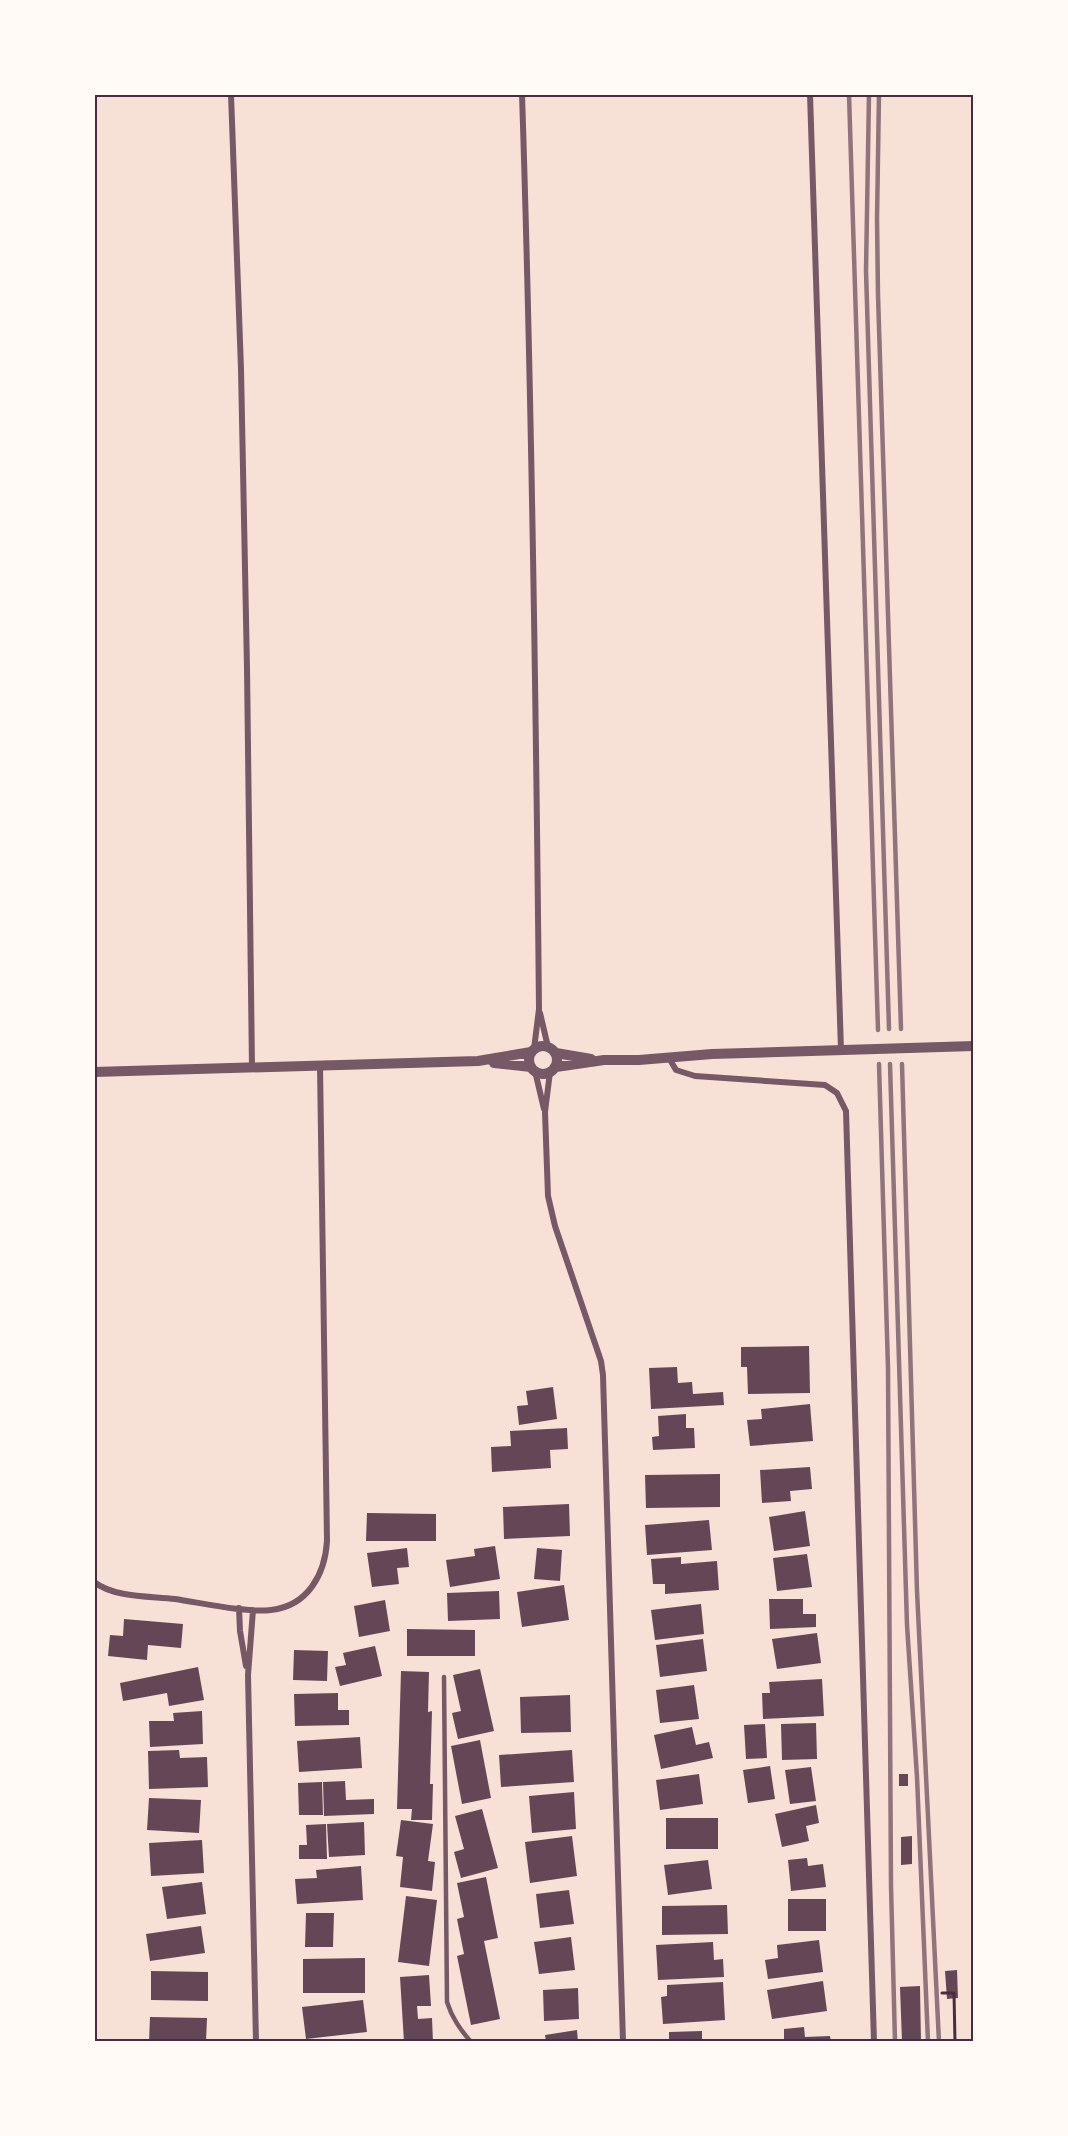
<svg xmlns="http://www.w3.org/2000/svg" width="1068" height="2136" viewBox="0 0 1068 2136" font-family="Roboto,sans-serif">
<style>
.building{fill:#644757}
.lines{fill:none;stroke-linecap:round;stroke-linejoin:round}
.path{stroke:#4a2c40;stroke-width:3}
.service{stroke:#755966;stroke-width:4.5}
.minor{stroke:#755966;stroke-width:6}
.tertiary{stroke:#755966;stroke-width:10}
.rail{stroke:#8f747c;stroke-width:4.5}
.neatline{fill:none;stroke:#4a2c40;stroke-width:2}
</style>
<rect width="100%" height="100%" fill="#f7e1d7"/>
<!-- building -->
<path class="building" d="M809 1346 810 1393 748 1394 747 1367H741V1347Z
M677 1367 678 1383 692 1382 693 1394 723 1392 724 1405 651 1409 649 1368Z
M553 1387 557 1419 519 1425 517 1406 528 1405 526 1391Z
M810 1404 813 1441 750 1446 747 1420 762 1419 761 1409Z
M686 1414V1428H694L695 1448 653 1450 652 1437 659 1436 658 1416Z
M567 1428 568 1449 550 1450 551 1468 492 1472 491 1447 511 1446 510 1431Z
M810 1467 812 1489 790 1491 791 1501 762 1503 760 1470Z
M720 1474V1507L646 1508 645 1475Z
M569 1504 570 1536 504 1539 503 1507Z
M805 1511 810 1546 774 1551 769 1517Z
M367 1513 436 1514V1541H366Z
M709 1520 712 1550 647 1555 645 1525Z
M495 1546 500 1579 450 1587 446 1560 475 1556 474 1549Z
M407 1548 409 1567 397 1568 399 1584 372 1587 367 1553Z
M537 1548 562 1550 560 1581 534 1579Z
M807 1554 812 1587 777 1591 773 1558Z
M681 1557V1564L717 1561 719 1590 665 1594V1584H653L651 1559Z
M564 1585 569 1620 522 1627 517 1592Z
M499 1591 500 1619 448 1621 447 1593Z
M769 1599H803V1614H816V1627L770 1629Z
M385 1600 390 1631 359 1637 354 1606Z
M701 1604 704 1634 655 1640 651 1610Z
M124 1619 183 1624 181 1648 148 1645 147 1660 108 1656 110 1635 123 1636Z
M407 1629 475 1630V1656H407Z
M817 1633 821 1663 777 1669 772 1639Z
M703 1639 707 1671 660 1677 656 1645Z
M375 1646 382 1676 340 1686 335 1667 346 1665 343 1653Z
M294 1650 328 1651 327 1681 293 1680Z
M198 1667 204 1700 169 1706 167 1693 123 1701 120 1683Z
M480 1669 494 1731 458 1739 452 1713 461 1711 453 1675Z
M401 1671 429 1672 428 1712 432 1711 430 1784H433L432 1820H411L412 1809H397Z
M822 1679 824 1716 763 1719 762 1693H770L769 1682Z
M694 1685 699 1719 660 1723 656 1690Z
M338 1693V1710H349V1725L295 1726 294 1694Z
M570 1695 571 1732 521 1733 520 1697Z
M202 1711 203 1744 150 1747 149 1721H174L173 1713Z
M816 1723 817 1759 782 1760 781 1724Z
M765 1724 767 1758 746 1759 744 1725Z
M692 1727 696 1745 709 1742 713 1758 661 1769 654 1735Z
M360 1737 362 1768 299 1772 297 1741Z
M480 1740 491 1798 462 1804 451 1746Z
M179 1750 180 1758 207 1757 208 1787 149 1789 148 1751Z
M572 1750 574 1782 501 1787 499 1755Z
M770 1766 775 1799 748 1803 743 1770Z
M811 1767 816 1801 790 1804 785 1770Z
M699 1774 703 1804 660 1810 656 1780Z
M899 1774H908V1786H899Z
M345 1781 346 1800 374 1799V1814L324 1816 323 1782Z
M322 1782 323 1815H299L298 1783Z
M574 1792 576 1829 532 1833 529 1796Z
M149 1798 201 1800 199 1833 147 1830Z
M816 1805 819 1823 806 1826 809 1841 782 1847 775 1814Z
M482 1809 498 1868 461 1878 454 1852 464 1849 455 1816Z
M666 1818H718V1849H666Z
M401 1820 433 1824 428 1861 435 1862 432 1891 400 1887 403 1857 396 1856Z
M364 1822 365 1855 329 1857 327 1824Z
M326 1824 327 1859H299V1845H307L306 1825Z
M572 1836 577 1876 530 1883 525 1842Z
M912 1836V1864L901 1865V1837Z
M202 1840 204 1873 151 1876 149 1843Z
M807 1858 808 1866 823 1864 826 1887 791 1891 788 1860Z
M708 1860 712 1889 668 1895 664 1865Z
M361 1866 363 1900 297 1904 295 1879 317 1878 316 1870Z
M486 1877 498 1938 484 1941 500 2019 471 2025 457 1956 464 1954 457 1919 464 1917 457 1883Z
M202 1882 206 1914 167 1919 162 1887Z
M569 1890 574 1924 540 1928 536 1894Z
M406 1896 437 1900 429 1966 398 1962Z
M788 1899H826V1931H788Z
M727 1905 728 1934 662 1935V1906Z
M306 1913H334L333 1947H305Z
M201 1926 205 1953 150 1961 146 1934Z
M571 1937 575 1970 539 1974 534 1942Z
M819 1940 823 1972 768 1979 765 1960 778 1958 777 1945Z
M713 1942 714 1960 723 1959 724 1977 658 1980 656 1945Z
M365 1958V1993H303V1959Z
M957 1970 958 1998 947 1999 945 1971Z
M151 1971 208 1972V2001L151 2000Z
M429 1975 431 2006H417L418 2019 432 2018 433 2042H404L400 1977Z
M823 1981 827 2011 772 2019 767 1990Z
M723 1982 725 2020 663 2024 661 1997 667 1996V1985Z
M920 1986 921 2042H902L900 1987Z
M578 1988 579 2019 544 2021 543 1990Z
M363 2000 367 2032 306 2039 302 2007Z
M150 2017 207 2018 206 2042H149Z
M804 2027 805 2037 830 2036 831 2042H784V2029Z
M577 2030 578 2042H546L545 2035Z
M702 2031V2042H669V2032Z"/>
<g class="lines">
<!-- path -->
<path class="path" d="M942 1993H954L955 2042"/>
<!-- service -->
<path class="service" d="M444 1677 447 2002C452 2018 460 2029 471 2042"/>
<!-- minor -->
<path class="minor" d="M231 94 241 369 247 668 252 1068
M522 94C532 399 536 704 539 1009L534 1049
M810 94 841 1050
M540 1013 548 1047
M669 1058 676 1070 695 1076 825 1085 837 1093 846 1111 874 2042
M535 1071 544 1109
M550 1072 545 1112 548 1196 555 1226 601 1361 603 1375 623 2042
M94 1582C115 1598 150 1596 175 1599 202 1603 246 1613 271 1610 308 1606 325 1574 327 1541L320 1066
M239 1608 240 1631 246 1666
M253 1610 248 1675 256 2042"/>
<!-- tertiary -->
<path class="tertiary" d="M529 1060a14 14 0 1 1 28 0a14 14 0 1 1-28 0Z
M556 1053 591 1059
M494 1063 531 1067
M556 1067 604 1060H639L712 1054 974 1046
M94 1072 478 1061 531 1052"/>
<!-- rail -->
<path class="rail" d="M849 94 878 1030
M869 94 866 271 889 1029
M879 94 877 219 878 295 901 1029
M879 1064 888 1368 891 1886 895 2042
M890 1064 907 1625 917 1777 928 2042
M902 1064 917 1591 939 2042"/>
</g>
<!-- border -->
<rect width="1068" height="2136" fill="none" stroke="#fffaf5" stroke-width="192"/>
<rect x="96" y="96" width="876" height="1944" class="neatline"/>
</svg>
